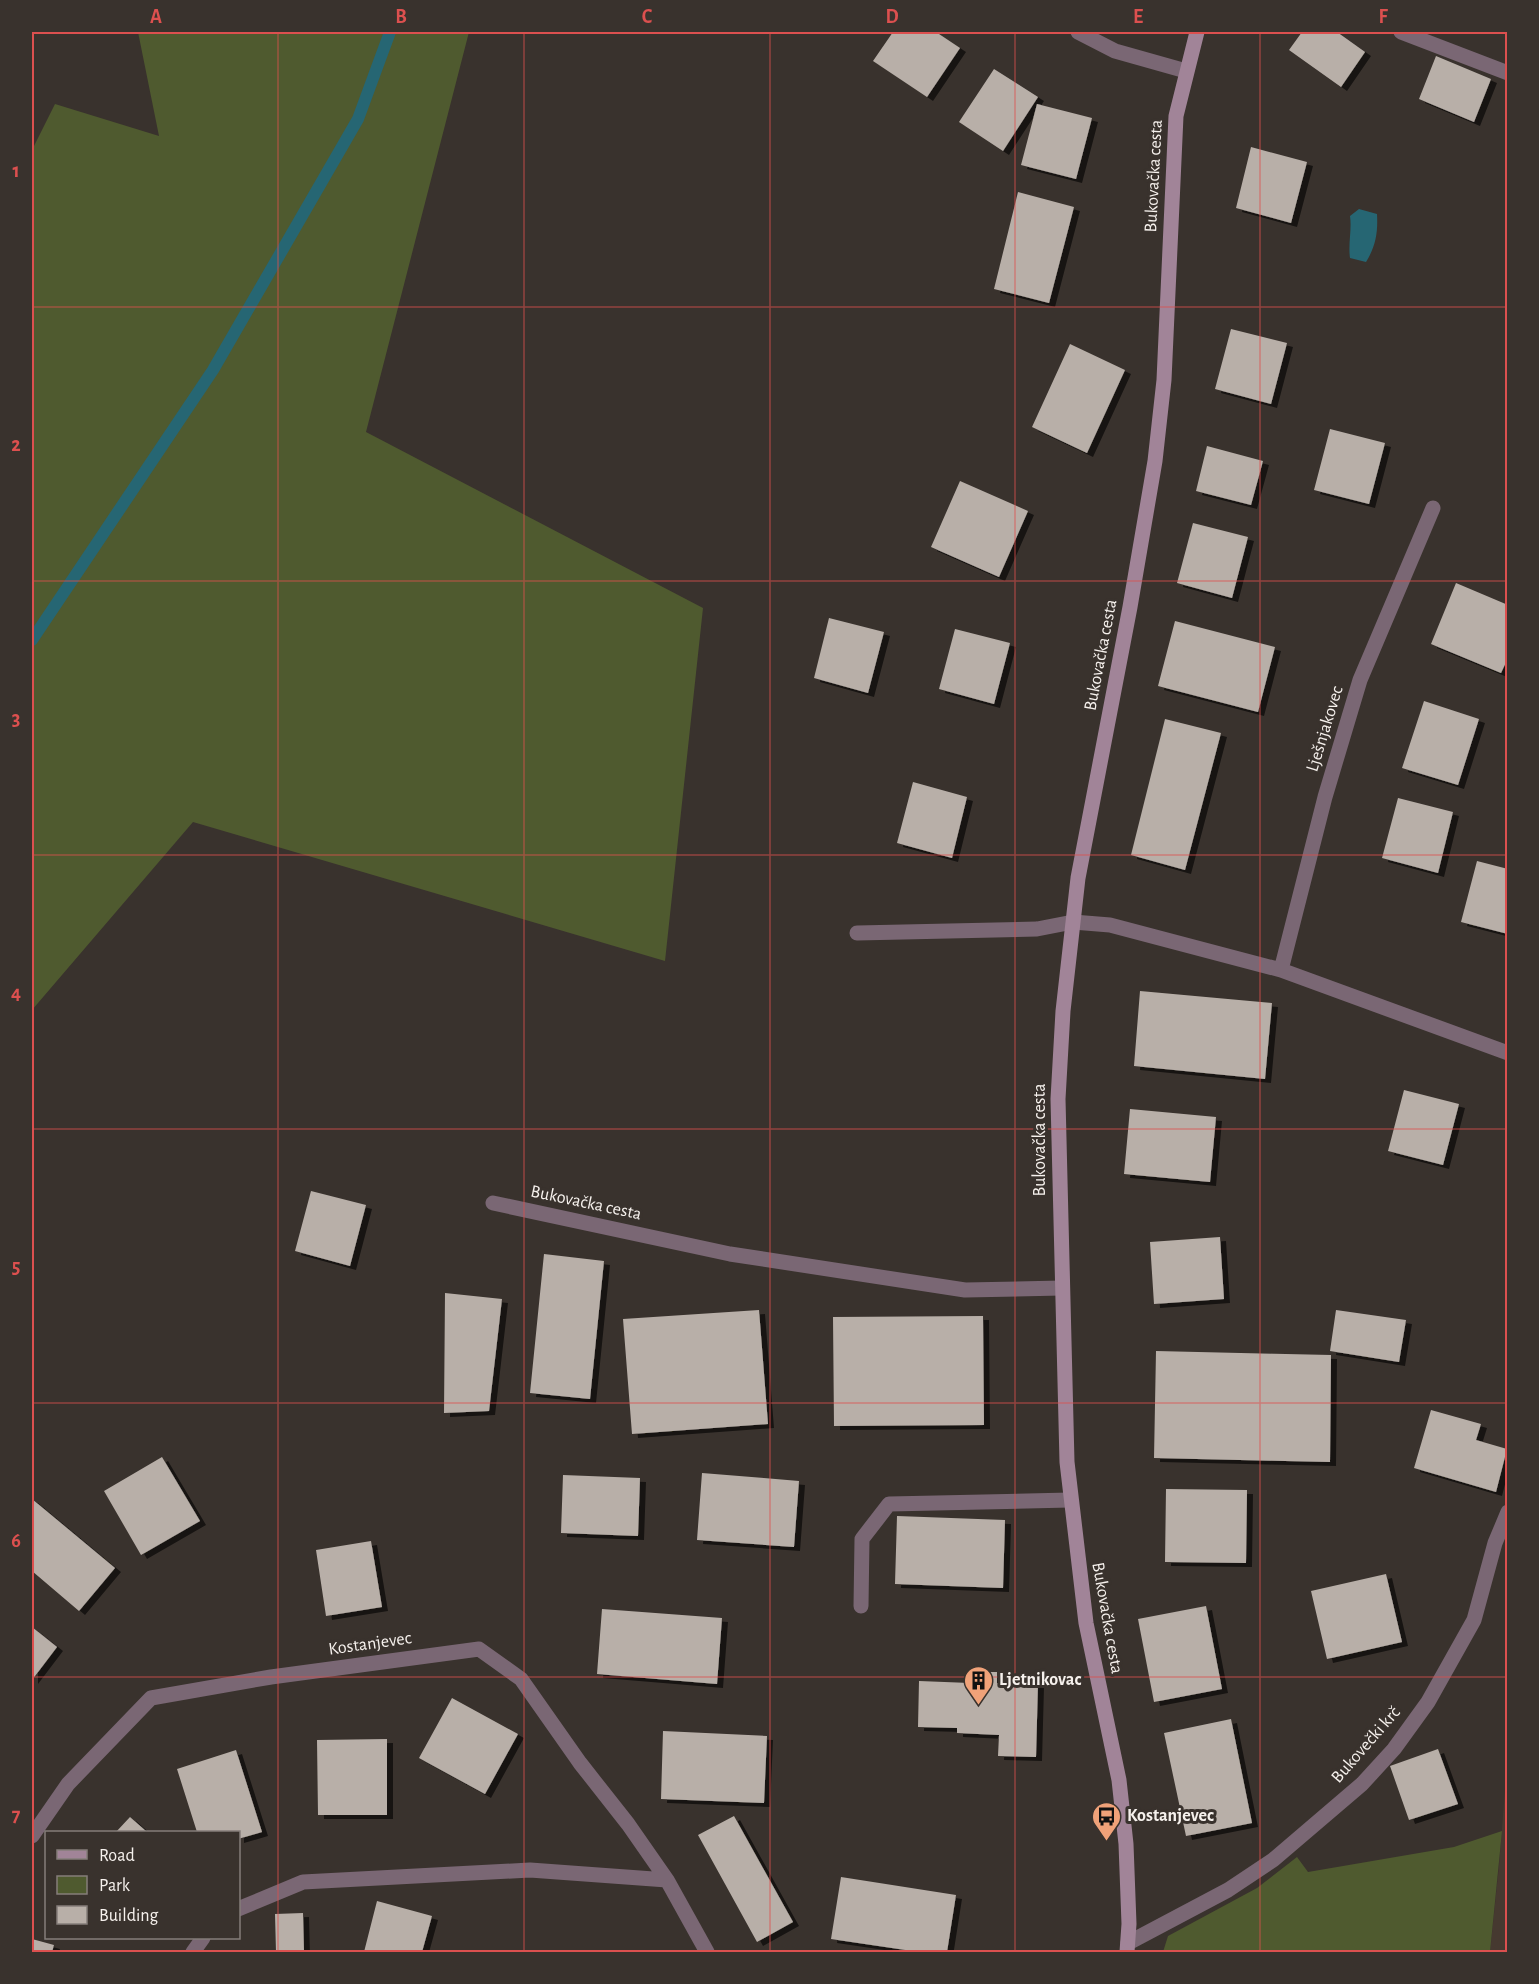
<svg xmlns="http://www.w3.org/2000/svg" width="1539" height="1984" viewBox="0 0 1539 1984" font-family="'Alegreya Sans',sans-serif">
<style>
.built{fill:#463930}
.green{fill:#4f5a2f}
.water{fill:#266673}
.lines{fill:none;stroke-linecap:round;stroke-linejoin:round}
.stream{stroke:#266673;stroke-width:12}
.building{fill:#b8afa8;filter:url(#shadow)}
.service{stroke:#7a6774;stroke-width:15}
.minor{stroke:#7a6774;stroke-width:15}
.secondary{stroke:#a18498;stroke-width:15}
.grid{fill:none;stroke:#dc504f;stroke-width:1.5;stroke-opacity:0.55}
.labels{text-anchor:middle;dominant-baseline:central;stroke-width:6;stroke-linejoin:round;paint-order:stroke}
.street-label{font-size:18px;fill:#f6f1ed;stroke:#39322d}
.poi-label{font-size:18px;font-weight:bold;fill:#f6f1ed;stroke:#39322d;text-anchor:start}
.neatline{fill:none;stroke:#dc504f;stroke-width:2}
.grid-label{font-size:20px;text-anchor:middle;font-weight:bold;fill:#dc504f}
</style>
<defs>
<filter id="shadow"><feDropShadow dx="6" dy="4" stdDeviation="0" flood-color="#0009"/></filter>
</defs>
<rect width="100%" height="100%" fill="#39322d"/>
<!-- built -->
<path class="built" d="M1507 1765V1952H1490L1499 1866Z"/>
<!-- green -->
<path class="green" d="M138 32H469L366 432 703 608 665 961 193 822 32 1010V150L55 104 159 136Z
M1502 1831 1490 1952H1163L1168 1936 1257 1888 1297 1857 1308 1872 1454 1847Z"/>
<!-- water -->
<path class="water" d="M1359 209 1377 214C1378 232 1376 246 1366 262L1350 258C1348 244 1352 229 1350 216Z"/>
<g class="lines">
<!-- stream -->
<path class="stream" d="M32 640 213 370 358 119 390 32"/>
</g>
<!-- building -->
<path class="building" d="M893 32H936L960 48 927 97 873 61Z
M1302 32H1337L1365 52 1341 87 1289 50Z
M1436 56 1491 79 1474 122 1419 99Z
M994 69 1038 97 1003 151 959 122Z
M1037 104 1092 118 1076 179 1021 165Z
M1251 147 1307 162 1291 223 1236 208Z
M1018 192 1074 207 1049 303 994 289Z
M1231 329 1287 343 1271 404 1215 389Z
M1070 344 1125 370 1087 453 1032 427Z
M1330 429 1385 443 1369 504 1314 490Z
M1207 446 1263 461 1251 505 1196 491Z
M960 481 1028 511 999 577 931 547Z
M1193 523 1248 537 1232 598 1177 583Z
M1456 583 1508 605V658L1501 673 1431 644Z
M829 618 884 632 868 693 814 678Z
M1175 621 1275 647 1258 712 1158 686Z
M955 629 1010 643 994 704 939 689Z
M1424 701 1479 719 1458 785 1402 768Z
M1165 719 1221 733 1185 870 1131 855Z
M913 782 967 797 952 858 897 843Z
M1398 798 1453 812 1438 873 1382 858Z
M1477 861 1508 869V934L1461 922Z
M1140 991 1272 1003 1265 1079 1134 1066Z
M1404 1090 1459 1104 1443 1165 1388 1151Z
M1130 1109 1216 1117 1210 1182 1124 1174Z
M311 1191 366 1205 350 1266 295 1251Z
M1220 1237 1224 1299 1154 1304 1150 1242Z
M544 1254 604 1261 590 1399 530 1393Z
M445 1293 502 1299 489 1411 444 1413Z
M759 1310 768 1424 632 1434 623 1319Z
M1336 1310 1406 1320 1399 1362 1330 1351Z
M983 1316 984 1425 834 1426 833 1317Z
M1156 1351 1331 1355 1330 1462 1154 1458Z
M1431 1410 1481 1424 1476 1440 1507 1449 1496 1492 1414 1468Z
M162 1457 200 1521 141 1555 104 1491Z
M702 1473 799 1481 794 1547 697 1540Z
M563 1475 640 1478 638 1536 561 1533Z
M1166 1489 1247 1490 1246 1563 1165 1562Z
M32 1499 115 1568 79 1611 32 1571Z
M897 1516 1005 1520 1003 1588 895 1584Z
M371 1541 382 1607 326 1616 316 1550Z
M1386 1574 1402 1642 1327 1659 1311 1591Z
M1206 1606 1222 1689 1154 1702 1138 1619Z
M602 1609 722 1618 717 1684 597 1674Z
M32 1627 57 1647 32 1680Z
M970 1672H997V1683H1038L1036 1757 998 1756 999 1735 957 1733V1728L918 1727 919 1681 970 1683Z
M452 1698 518 1734 485 1794 419 1758Z
M1231 1719 1252 1823 1186 1836 1164 1733Z
M663 1731 767 1736 764 1803 661 1799Z
M387 1739V1815H318L317 1740Z
M1438 1749 1458 1804 1409 1820 1390 1766Z
M236 1750 262 1832 238 1839V1832H197L177 1769Z
M734 1816 793 1922 757 1942 698 1835Z
M130 1817 147 1832H116Z
M841 1877 956 1895 947 1952H919L831 1939Z
M377 1901 432 1916 422 1952H364Z
M303 1913 304 1952H276L275 1914Z
M32 1939 54 1945 52 1952H32Z"/>
<g class="lines">
<!-- service -->
<path class="service" d="M857 933 1037 929 1073 922
M861 1606 862 1539 889 1504 1070 1500"/>
<!-- minor -->
<path class="minor" d="M1078 32 1115 51 1186 71
M1401 32 1508 73
M1073 922 1110 925 1281 970 1508 1053
M1281 970 1325 797 1360 680 1433 508
M493 1203 730 1254 965 1290 1062 1288
M32 1836 68 1784 151 1698 271 1677 479 1649 521 1679 580 1763 628 1824 667 1880 707 1952
M238 1909 303 1882 530 1870 667 1880
M1128 1943 1228 1890 1273 1860 1362 1784 1394 1749 1428 1702 1474 1620 1495 1543 1508 1512
M193 1952 203 1938"/>
<!-- secondary -->
<path class="secondary" d="M1127 1952 1129 1924 1126 1844 1119 1780 1086 1623 1067 1462 1058 1099 1063 1011 1078 878 1130 607 1155 461 1164 380 1176 116 1197 32"/>
</g>
<!-- grid -->
<path class="grid" d="M278 32V1952M524 32V1952M770 32V1952M1015 32V1952M1260 32V1952M32 307H1508M32 581H1508M32 855H1508M32 1129H1508M32 1403H1508M32 1677H1508"/>
<!-- icons -->
<defs>
<symbol id="building-pin" viewBox="-11 -11 22 30"><path d="M0 17L-7.5 6A9.5 9.5 0 1 1 7.5 6Z" fill="#f0a279" stroke="#39322d"/><path d="M-4-6H4V6H1V3H-1V6H-4ZM-2.5-4.3h1.7v1.8h-1.7ZM.8-4.3h1.7v1.8H.8ZM-2.5-1h1.7V.8h-1.7ZM.8-1h1.7V.8H.8Z" fill="#111"/></symbol>
<symbol id="bus-pin" viewBox="-11 -11 22 30"><path d="M0 17L-7.5 6A9.5 9.5 0 1 1 7.5 6Z" fill="#f0a279" stroke="#39322d"/><path d="M-5-6H5V4H4V6H2V4H-2V6H-4V4H-5ZM-3.5-4V0h7V-4ZM-3.5 1.2v1.5H-2V1.2ZM2 1.2v1.5H3.5V1.2Z" fill="#111"/></symbol>
</defs>
<g fill-rule="evenodd">
<use href="#building-pin" x="962" y="1664" width="33" height="45"/>
<use href="#bus-pin" x="1090" y="1800" width="33" height="45"/>
</g>
<g class="labels">
<!-- street labels -->
<g class="street-label">
<text transform="translate(1154 176) rotate(-87)">Bukovačka cesta</text>
<text transform="translate(1101 655) rotate(-79)">Bukovačka cesta</text>
<text transform="translate(1325 729) rotate(-73)">Lješnjakovec</text>
<text transform="translate(1040 1140) rotate(-90)">Bukovačka cesta</text>
<text transform="translate(586 1203) rotate(12)">Bukovačka cesta</text>
<text transform="translate(1107 1618) rotate(80)">Bukovačka cesta</text>
<text transform="translate(370 1644) rotate(-8)">Kostanjevec</text>
<text transform="translate(1366 1745) rotate(-49)">Bukovečki krč</text>
</g>
<!-- poi labels -->
<g class="poi-label">
<text x="999" y="1680">Ljetnikovac</text>
<text x="1127" y="1816">Kostanjevec</text>
</g>
</g>
<!-- border -->
<rect width="1539" height="1984" fill="none" stroke="#39322d" stroke-width="66"/>
<!-- legend -->
<rect x="45" y="1831" width="195" height="108" fill="#39322d" stroke="#857e7a" stroke-width="1.5"/>
<rect x="57" y="1850" width="30" height="9" fill="#a18498" stroke="#857e7a" stroke-width="1.5"/>
<text x="99" y="1861" font-size="18" fill="#f6f1ed">Road</text>
<rect x="57" y="1876" width="30" height="18" fill="#4f5a2f" stroke="#857e7a" stroke-width="1.5"/>
<text x="99" y="1891" font-size="18" fill="#f6f1ed">Park</text>
<rect x="57" y="1906" width="30" height="18" fill="#b8afa8" stroke="#857e7a" stroke-width="1.5"/>
<text x="99" y="1921" font-size="18" fill="#f6f1ed">Building</text>
<rect x="33" y="33" width="1473" height="1918" class="neatline"/>
<g class="grid-label">
<text x="156" y="23">A</text>
<text x="401" y="23">B</text>
<text x="647" y="23">C</text>
<text x="892" y="23">D</text>
<text x="1138" y="23">E</text>
<text x="1383" y="23">F</text>
<text x="16" y="177">1</text>
<text x="16" y="451">2</text>
<text x="16" y="725">3</text>
<text x="16" y="999">4</text>
<text x="16" y="1273">5</text>
<text x="16" y="1547">6</text>
<text x="16" y="1821">7</text>
</g>
</svg>
